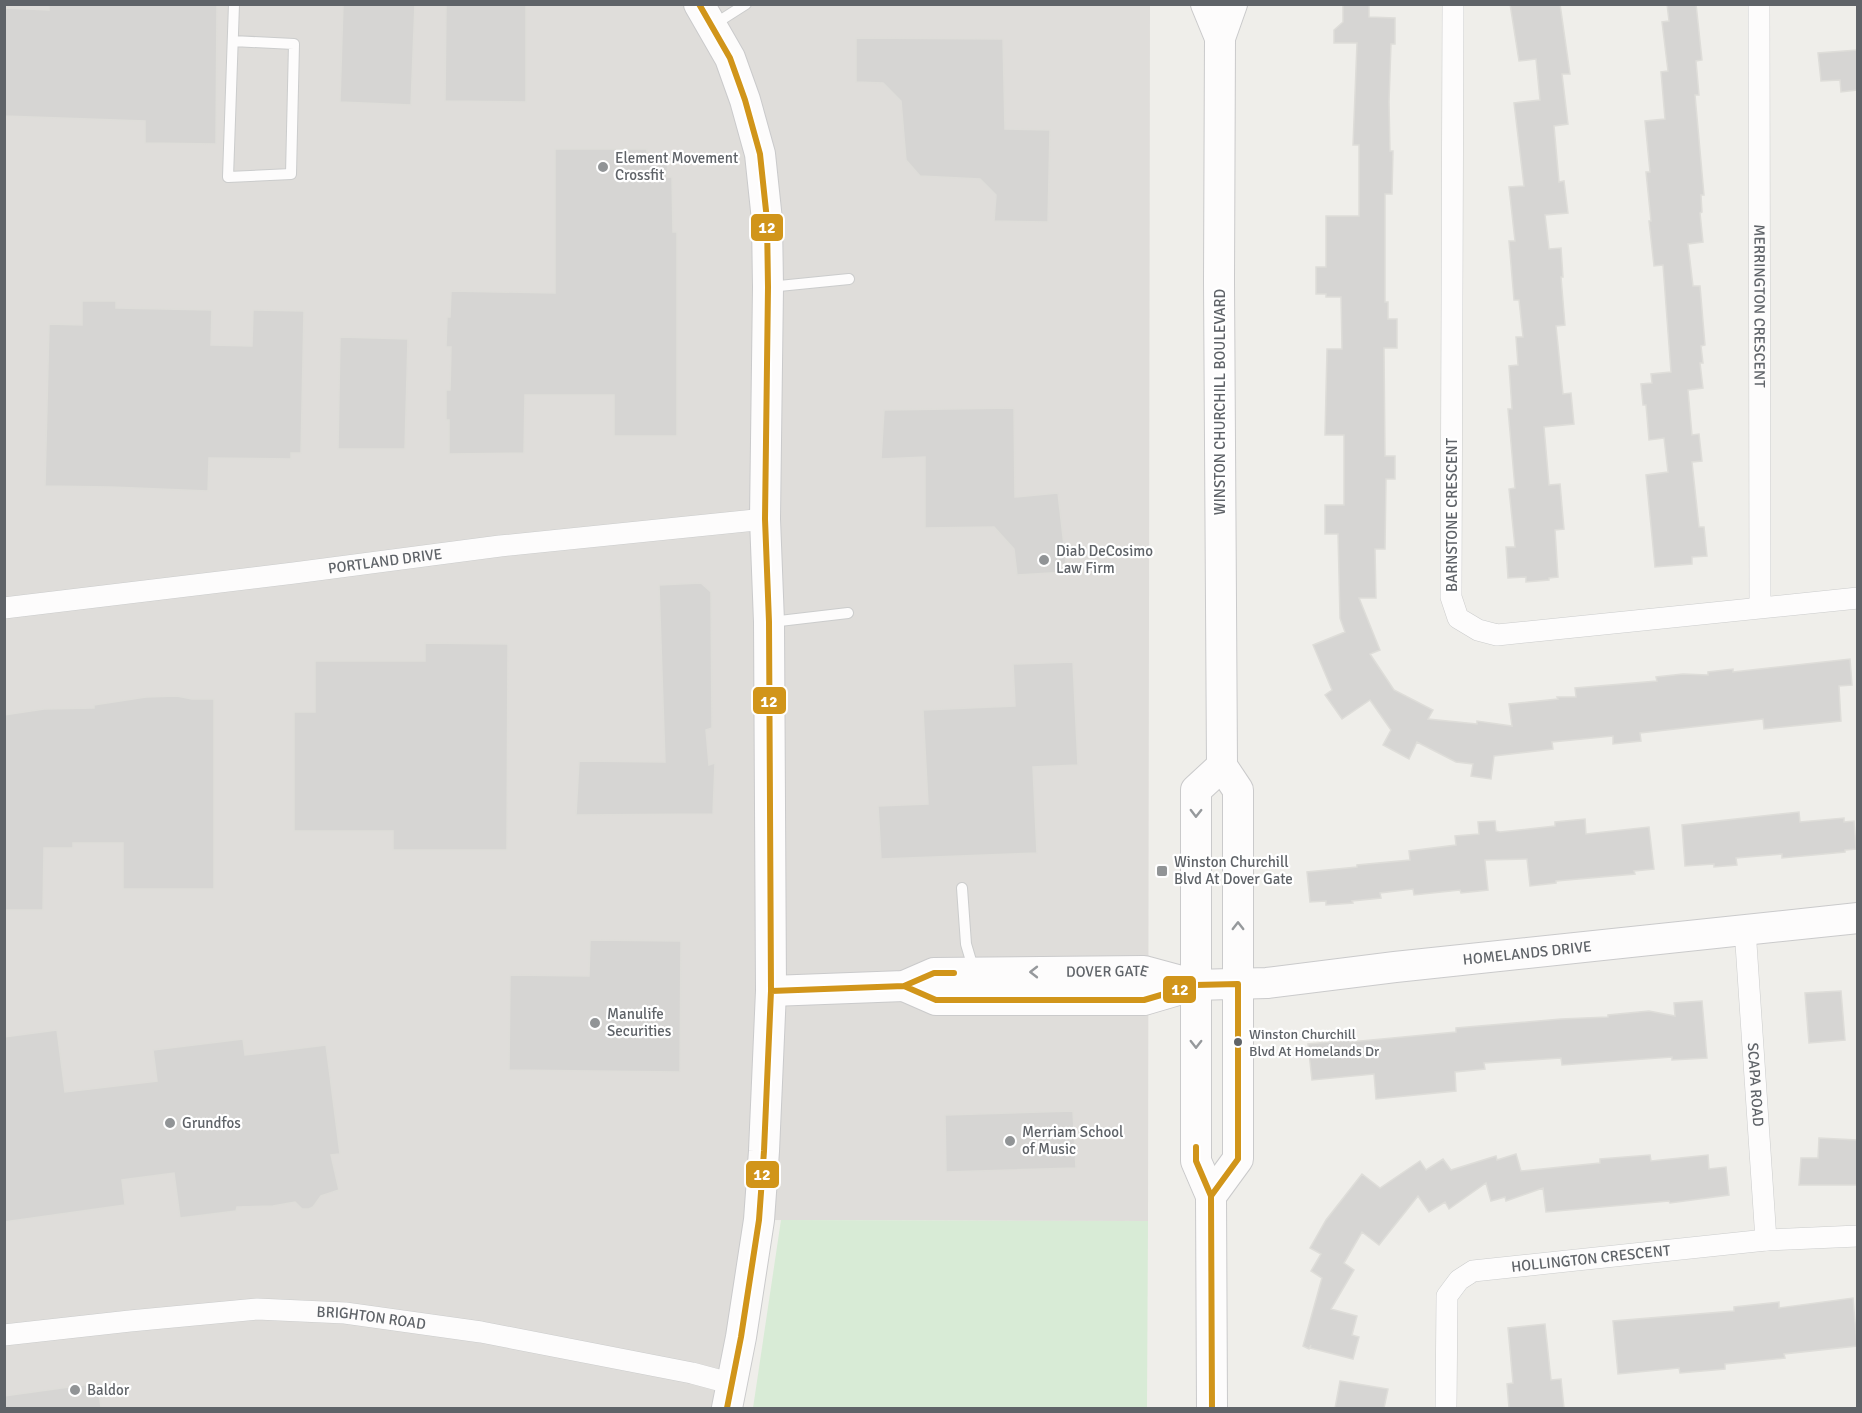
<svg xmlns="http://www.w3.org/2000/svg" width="1862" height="1413" viewBox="0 0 1862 1413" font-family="Signika,sans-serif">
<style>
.industrial{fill:#dfddda}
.green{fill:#d8ebd6}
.building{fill:#d6d5d3;stroke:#deddd9;stroke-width:1.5}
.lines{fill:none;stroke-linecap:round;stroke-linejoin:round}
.lane-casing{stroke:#cbcccc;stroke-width:12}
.street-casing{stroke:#cbcccc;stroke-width:22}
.secondary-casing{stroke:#cacacb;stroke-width:32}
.lane{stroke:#fdfcfc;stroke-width:10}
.street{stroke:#fdfcfc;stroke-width:21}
.secondary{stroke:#fdfcfc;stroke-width:30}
.bus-1-casing{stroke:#fff;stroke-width:10}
.bus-1{stroke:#d1951a;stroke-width:6}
.oneway{stroke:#96999c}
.poi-dot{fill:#919496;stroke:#fff;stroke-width:2}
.bus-dot{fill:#5f6368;stroke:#fff;stroke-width:2}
.labels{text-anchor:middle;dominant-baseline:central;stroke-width:4.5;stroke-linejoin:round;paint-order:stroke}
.bus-label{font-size:14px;fill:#5f6368;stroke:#fff;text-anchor:start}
.poi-label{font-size:15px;fill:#5f6368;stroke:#fff;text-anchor:start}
.street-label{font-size:15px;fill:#5f6368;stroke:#fff}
.line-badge{stroke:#fff;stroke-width:2}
.badge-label{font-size:16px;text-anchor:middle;font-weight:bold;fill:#fff}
</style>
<rect width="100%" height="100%" fill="#efeeea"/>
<!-- industrial -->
<path class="industrial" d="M5 5H1150L1148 1221 759 1220 727 1408H5Z"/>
<!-- green -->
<path class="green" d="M781 1220 1148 1221 1147 1408H753Z"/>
<!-- building -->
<path class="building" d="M49 4H217L216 144 145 143V121L4 116V8L49 10Z
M343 4H415L411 105 340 102Z
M446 4H526V102L445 101Z
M1343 4H1369V17L1395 18V44H1391L1389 102 1390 151H1393L1392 194H1385V302H1388V319H1397V348H1384L1385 456H1395V479H1386L1385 549H1375L1376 598H1359L1380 650 1370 654 1394 690 1433 710 1428 719 1477 724V721L1512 726 1509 704 1558 699 1557 697H1576L1575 688 1657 681 1656 677 1683 674 1708 675V672L1733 669V672L1850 659 1852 685 1839 686 1841 721 1764 729 1763 719 1640 733 1641 741 1613 744V736L1552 742 1553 749 1494 756 1491 779 1471 776 1473 764 1456 762 1417 742 1409 759 1383 745 1391 730 1370 700 1342 719 1325 695 1332 690 1313 645 1345 632 1340 618 1338 534H1325V505H1344V435H1325L1327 349H1342L1341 297H1326V294H1316V267H1326V216H1359V145H1353L1357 43H1334V30L1343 22Z
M1510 4H1560L1570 74H1562L1568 124 1554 126 1559 182 1564 181 1568 213 1545 215 1549 249 1561 248 1563 277H1561L1565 325 1556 326 1563 394 1571 393 1574 424 1544 427 1549 485 1560 484 1564 529 1555 530 1558 577 1549 578V580L1526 582V577L1508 578 1506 547H1515L1509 489 1515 488 1508 409H1512L1509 366 1518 365 1516 337H1523L1519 300H1514L1509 241H1515L1509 187 1524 186 1514 103 1540 100 1536 59 1519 61Z
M1667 4H1696L1702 60 1696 61 1699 95H1695L1704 195H1701L1702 212 1700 213 1703 242 1688 244 1693 286H1700L1705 345 1701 346 1703 363H1700L1703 388 1688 390 1692 435 1699 434 1702 461 1692 462 1699 527H1704L1707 556 1692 557V564L1655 567 1646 475 1668 472 1664 438 1649 440 1646 405H1643L1641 384 1652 383 1651 374 1671 372 1663 265 1654 266 1649 221H1651L1646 172H1650L1645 121 1665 119 1661 72 1668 71 1662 22 1669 21Z
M856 38 1003 39 1005 129 1050 130 1048 222 994 221 996 195 980 179 920 176 906 160 901 101 883 83 856 82Z
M1857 50V90L1841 92 1840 80 1821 81 1818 53Z
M555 149H647V157H668L667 177H672L673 232H677V436H614V395H525L524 453 449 454V420H446V390H450L451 347H446L447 317H450L451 291 555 293Z
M82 301H116V308L212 310 211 345 252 346 253 310 304 311 301 453H291V459L209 458 208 491 111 487 45 486 49 324 82 325Z
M340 337 408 339 405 449H338Z
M1014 408 1015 497 1058 493 1067 572 1017 575 1014 549 994 527 925 528V457L881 459 884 410Z
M701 583 711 592 712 728 706 730 709 765 715 763 713 814 576 815 579 761 665 762 659 585Z
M425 643 508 644 507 850H393V831H294V712H315V661H425Z
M1073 662 1078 765 1033 767 1037 853 881 859 878 806 928 804 923 710 1015 706 1013 664Z
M177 696 192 699H214V889H123V843H73V848H44L43 910H4V715L44 709 94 708V705L146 697Z
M1799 812 1800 822 1844 818V822L1854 821 1856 849 1845 850V852L1782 858V854L1736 858 1737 865 1714 867V864L1685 866 1682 825Z
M1585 819 1586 834 1649 827 1654 869 1634 871 1635 874 1556 881V883L1530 886 1527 859 1485 860 1488 890 1461 893 1460 890 1414 895 1413 889 1380 893 1381 898 1352 901 1353 903 1326 905V901L1310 902 1307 872 1357 867V865L1410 860 1409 851 1456 845 1455 836 1479 834 1478 822 1495 821 1496 831 1500 832 1555 826V822Z
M590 940 681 941 680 1072 509 1070 510 975 589 976Z
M1841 991 1845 1040 1809 1043 1805 993Z
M1702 1001 1707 1058 1672 1060V1057L1562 1065 1561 1058 1484 1063 1485 1069 1455 1072 1456 1091 1376 1099 1374 1074 1312 1080 1308 1044 1350 1040V1042L1456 1032V1028L1561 1019 1608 1017V1015L1649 1011 1675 1016 1674 1003Z
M57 1030 65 1092 157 1081 153 1050 243 1039 245 1055 326 1045 340 1154 331 1155 339 1190 321 1196 313 1207 309 1209H302L295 1202 273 1206 237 1207 236 1211 180 1218 174 1173 122 1180 125 1205 4 1222V1037Z
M1073 1111 1076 1168 946 1172 945 1115Z
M1819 1138 1857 1140V1185H1799L1801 1158H1818Z
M1516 1154 1521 1171 1600 1163V1159L1650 1155 1651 1161 1708 1155 1709 1169 1726 1167 1729 1195 1670 1203 1669 1201 1546 1212 1543 1188 1506 1201 1505 1197 1491 1201 1486 1183 1449 1209 1445 1202 1429 1212 1418 1196 1379 1245 1362 1232 1344 1263 1354 1270 1331 1309 1357 1316 1352 1335 1359 1337 1353 1359 1310 1348 1311 1345 1309 1349 1303 1346 1322 1278 1311 1271 1321 1254 1310 1248 1326 1220 1362 1174 1380 1188 1420 1161 1426 1170 1443 1159 1451 1170 1496 1156 1497 1160Z
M1853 1298 1857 1346 1784 1354 1785 1358 1725 1364V1369L1680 1373 1679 1368 1618 1374 1613 1321 1734 1311V1307L1779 1302V1308Z
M1545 1324 1551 1380 1561 1379 1564 1408H1509L1507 1384 1513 1383 1508 1328Z
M1340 1381 1388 1389 1384 1408H1335Z
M98 1383 101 1408H4V1396Z"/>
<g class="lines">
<defs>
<path id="lane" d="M713 25 746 4
M233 41 294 44 291 174 228 177 234 4
M769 287 849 279
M771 622 848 613
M962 888 966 944 974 971"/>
<g id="street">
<path d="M1453 4 1451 597 1458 618 1478 630 1497 635 1858 598"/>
<path id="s1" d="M1759 4 1760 607"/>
<path id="s2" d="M4 608 294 573 500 546 765 519"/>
<path id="s3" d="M1745 929 1766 1240"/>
<path id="s4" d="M4 1335 130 1321 257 1309 345 1313 481 1332 692 1373 733 1384"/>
<path id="s5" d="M1446 1408 1447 1296 1459 1280 1473 1271 1766 1240 1858 1236"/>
</g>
<g id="secondary">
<path d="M699 4 730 58 745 100 760 154 767 220 768 287 765 519 769 622 771 991 764 1151 759 1220 741 1337 727 1408"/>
<path d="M1206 4 1220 38"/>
<path id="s6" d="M904 986 936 1000H1144L1195 985 1267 983 1395 967 1858 918"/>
<path id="s7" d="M771 991 904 986 934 973 1144 971 1192 984"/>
<path d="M1211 1196 1238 1159V790L1222 766 1219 281 1220 38 1232 4"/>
<path d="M1212 1408 1211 1196 1196 1161V790L1222 766"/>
</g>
</defs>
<!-- lane casing -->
<use href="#lane" class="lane-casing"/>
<!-- street casing -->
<use href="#street" class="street-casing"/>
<!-- secondary casing -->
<use href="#secondary" class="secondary-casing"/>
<!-- lane -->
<use href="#lane" class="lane"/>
<!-- street -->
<use href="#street" class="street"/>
<!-- secondary -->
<use href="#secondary" class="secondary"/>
<defs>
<path id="bus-1" d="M699 4 730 58 745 100 760 154 767 220 768 287 765 519 769 622 771 991 764 1151 759 1220 741 1337 727 1408
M904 986 936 1000H1144L1195 985 1238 984V1159L1211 1196
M771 991 904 986 934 973H954
M1196 1147V1161L1211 1196 1212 1408"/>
</defs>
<!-- bus-1 casing -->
<use href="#bus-1" class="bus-1-casing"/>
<!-- bus-1 -->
<use href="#bus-1" class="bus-1"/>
</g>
<!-- one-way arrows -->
<defs><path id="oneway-chevron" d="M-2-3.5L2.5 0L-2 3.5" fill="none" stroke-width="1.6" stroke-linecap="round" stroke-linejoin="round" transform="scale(1.5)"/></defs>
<g class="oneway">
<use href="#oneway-chevron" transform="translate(1196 813) rotate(91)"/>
<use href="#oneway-chevron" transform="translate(1238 926) rotate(-90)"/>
<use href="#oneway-chevron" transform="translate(1034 972) rotate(180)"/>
<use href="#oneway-chevron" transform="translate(1196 1044) rotate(90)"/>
</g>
<!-- markers -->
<g class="poi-dot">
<circle cx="603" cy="167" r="6"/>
<circle cx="1044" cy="560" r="6"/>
<rect x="1156" y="865" width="12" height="12" rx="3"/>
<circle cx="595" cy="1023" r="6"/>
<circle cx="170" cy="1123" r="6"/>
<circle cx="1010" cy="1141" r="6"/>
<circle cx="75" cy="1390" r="6"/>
</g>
<circle class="bus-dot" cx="1238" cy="1042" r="5"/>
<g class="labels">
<!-- bus labels -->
<g class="bus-label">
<text x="1249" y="1034">Winston Churchill<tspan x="1249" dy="17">Blvd At Homelands Dr</tspan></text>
</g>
<!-- poi labels -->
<g class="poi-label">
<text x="615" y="158">Element Movement<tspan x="615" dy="17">Crossfit</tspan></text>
<text x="1056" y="551">Diab DeCosimo<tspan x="1056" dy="17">Law Firm</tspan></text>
<text x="1174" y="862">Winston Churchill<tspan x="1174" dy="17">Blvd At Dover Gate</tspan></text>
<text x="607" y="1014">Manulife<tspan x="607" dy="17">Securities</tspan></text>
<text x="182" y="1123">Grundfos</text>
<text x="1022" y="1132">Merriam School<tspan x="1022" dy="17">of Music</tspan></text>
<text x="87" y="1390">Baldor</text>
</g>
<!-- street labels -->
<g class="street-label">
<text stroke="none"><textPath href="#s1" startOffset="302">MERRINGTON CRESCENT</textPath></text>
<text transform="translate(1220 402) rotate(-90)">WINSTON CHURCHILL BOULEVARD</text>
<text transform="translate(1452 515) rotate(-90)">BARNSTONE CRESCENT</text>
<text stroke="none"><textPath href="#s2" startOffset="384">PORTLAND DRIVE</textPath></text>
<text stroke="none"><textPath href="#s6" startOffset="630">HOMELANDS DRIVE</textPath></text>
<text stroke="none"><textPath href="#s7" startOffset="339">DOVER GATE</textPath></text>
<text stroke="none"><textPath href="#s3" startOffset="156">SCAPA ROAD</textPath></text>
<text stroke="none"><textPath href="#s5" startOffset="267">HOLLINGTON CRESCENT</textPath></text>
<text stroke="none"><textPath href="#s4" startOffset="369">BRIGHTON ROAD</textPath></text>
</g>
</g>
<g class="line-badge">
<rect x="750" y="213" width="34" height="29" rx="6" fill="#d1951a"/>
<rect x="752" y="686" width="35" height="29" rx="6" fill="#d1951a"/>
<rect x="1162" y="975" width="35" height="29" rx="6" fill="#d1951a"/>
<rect x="745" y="1160" width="35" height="29" rx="6" fill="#d1951a"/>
</g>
<g class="badge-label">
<text x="767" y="233">12</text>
<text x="769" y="707">12</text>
<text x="1180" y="995">12</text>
<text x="762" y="1180">12</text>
</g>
<!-- border -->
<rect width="1862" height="1413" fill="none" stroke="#5f6368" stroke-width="12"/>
</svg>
